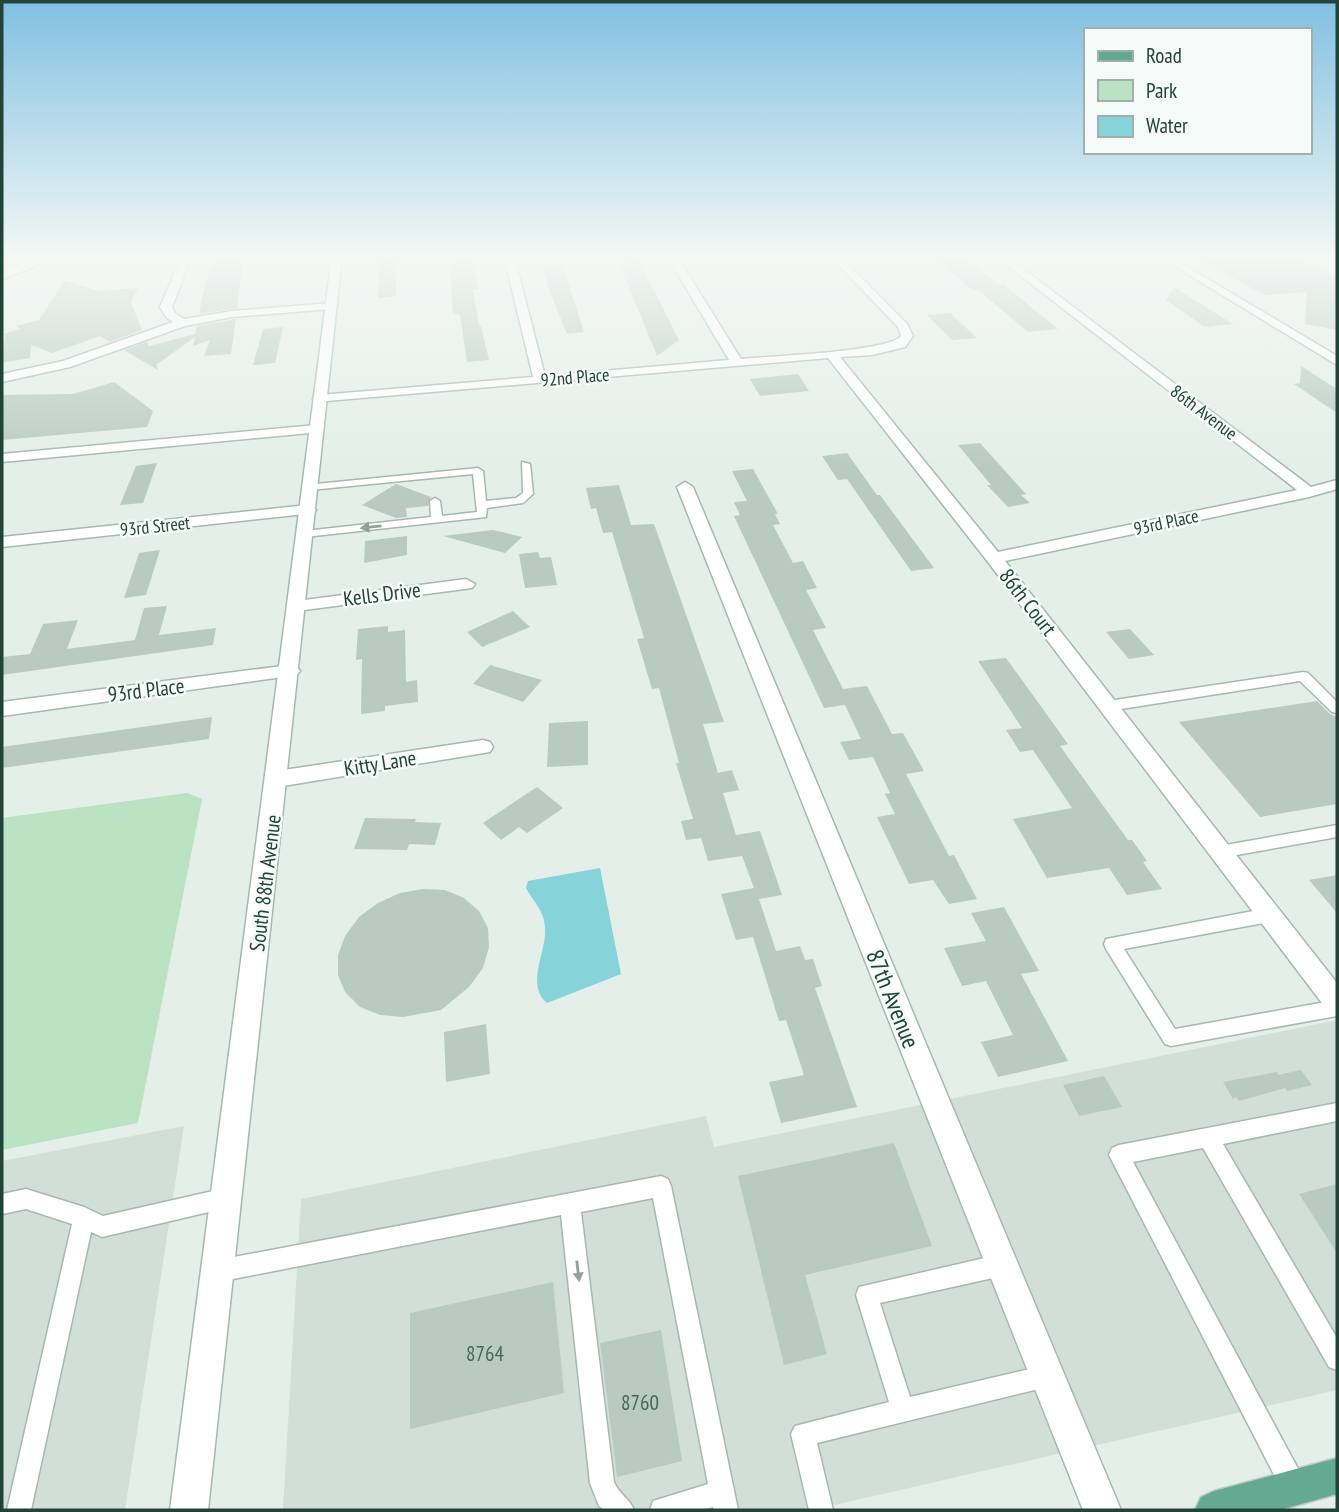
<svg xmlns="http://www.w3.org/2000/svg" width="1339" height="1512" viewBox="0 0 1339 1512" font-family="'PT Sans Narrow',sans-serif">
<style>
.built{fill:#d2dfd8}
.green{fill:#bbe2c3}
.water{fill:#86d3da}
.building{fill:#b9cac2}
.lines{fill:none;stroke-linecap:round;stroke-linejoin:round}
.service-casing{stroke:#a6b8b0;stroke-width:3}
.minor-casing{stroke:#a6b8b0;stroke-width:3}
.tertiary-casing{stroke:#a6b8b0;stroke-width:3}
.primary-casing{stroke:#c1cac7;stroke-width:3}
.service{fill:#fff;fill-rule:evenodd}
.minor{fill:#fff;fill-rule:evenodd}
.tertiary{fill:#fff;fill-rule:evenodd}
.primary{fill:#64aa92;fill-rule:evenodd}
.oneway{fill:#90a19c}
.labels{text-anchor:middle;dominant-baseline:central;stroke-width:5;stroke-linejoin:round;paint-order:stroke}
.far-street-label{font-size:18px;fill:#214338;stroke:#f5fbf8}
.street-label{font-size:21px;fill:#214338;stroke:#f5fbf8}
.near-number-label{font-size:21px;fill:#47655a}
.near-street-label{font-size:24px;fill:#214338;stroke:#f5fbf8}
</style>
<rect width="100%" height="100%" fill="#e4efe9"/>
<!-- built -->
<path class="built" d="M1337 1020V1390L813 1510H283L301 1199 706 1116 714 1147Z
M184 1126 125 1510H2V1161Z"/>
<!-- green -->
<path class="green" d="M187 793 202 799 138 1123 2 1150V818Z"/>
<!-- water -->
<path class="water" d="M600 868 621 974 547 1003C525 985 547 951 545 928 545 912 533 901 526 888L528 881Z"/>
<!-- building -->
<path class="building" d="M217 256H238L237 260H243L237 308 199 314 205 283Z
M380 256H396V296L378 298Z
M463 256H473L478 289H473L479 326H481L489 360 467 362 460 315 453 313 449 266Z
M962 256 999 285 1003 284 1058 329 1028 332 978 290H972L935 258Z
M1245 256H1295L1337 277V330L1305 324 1307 292 1265 295 1197 259Z
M639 261 679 340 657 356 619 263Z
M562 265 568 282 584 332 567 334 551 295 542 267Z
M65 280 99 291 138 288 131 302 142 330 110 342 100 336 52 353 31 345 30 358 2 363 5 335 3 334 21 329 16 326 39 320Z
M1174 287 1233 324 1205 327 1166 300Z
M950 313 977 338 952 340 927 315Z
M236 319 231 354 204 356 210 340 193 346 195 337 156 365 158 370 124 350 147 342 149 346 195 334 197 326Z
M283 327 275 363 253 365 263 329Z
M1301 366 1337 389V413L1294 384 1300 383Z
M798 374 809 391 760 396 750 379Z
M114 382 153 411 147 427 2 440V395L73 394Z
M980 443 1026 494 1021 495 1030 503 1008 507 987 485H991L958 445Z
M847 453 877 495H880L934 568 911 571 847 479 838 480 822 456Z
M157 463 143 503 120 505 136 466Z
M753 469 778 514H775L780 524 773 525 793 563 803 561 817 588 806 590 826 628 813 630 843 689 867 686 892 734 903 733 924 771 906 774 949 856 954 855 977 899 949 904 933 880 909 884 877 817 895 814 885 794 890 793 873 757 849 760 840 742 861 739 845 705 824 708 734 516 740 515 734 502 747 501 732 471Z
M396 484 431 497 428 506 406 508 407 517 396 518 362 505Z
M619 485 631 525 654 524 724 722 703 724 718 773 732 770 739 790 723 793 736 835 760 831 782 895 759 899 776 951 800 946 805 960 813 959 822 986 815 988 857 1107 781 1123 769 1082 804 1075 786 1020 779 1021 753 937 736 940 721 894 754 888 742 856 708 861 701 838 686 840 681 821 693 819 676 763H679L659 688 652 689 637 639 644 638 612 532 603 533 596 508 591 509 586 488Z
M493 530 522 537 505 553 443 536Z
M407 536V555L364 563 365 541Z
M160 550 146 595 124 598 139 553Z
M538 552 540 558 551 557 557 585 525 588 519 554Z
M167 606 159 635 216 628 213 645 2 675V657L30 654 43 624 78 620 67 649 135 640 144 608Z
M513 611 530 627 482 647 467 632Z
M388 626V632L405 630 406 682 417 680 418 702 385 706V711L361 714 362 659 356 660 358 629Z
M1130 629 1154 655 1129 659 1106 632Z
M1006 658 1068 744 1060 746 1128 840H1132L1147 861 1143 862 1162 889 1127 895 1109 868 1047 878 1013 819 1072 808 1033 750 1020 752 1006 730 1022 728 978 661Z
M490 665 542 680 523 702 473 684Z
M1317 701 1330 714 1337 717V804L1260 817 1179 722Z
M212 717 209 739 2 768V747Z
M588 721V765L547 767 549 723Z
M537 787 563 808 527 833 519 827 501 840 483 823Z
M365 818 416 819 415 822 441 823 435 845 409 844 407 850 354 849Z
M1337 875V913L1309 880Z
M423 889 445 890 464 898 479 911 488 928 489 947 483 968 469 987 441 1010 403 1017 380 1015 360 1007 345 992 338 975V955L345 936 359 917 378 903 400 893Z
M1004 907 1039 971 1021 974 1068 1061 998 1077 981 1042 1013 1035 986 981 962 986 944 948 986 941 971 913Z
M486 1024 490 1074 446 1082 444 1032Z
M1301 1070 1312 1085 1287 1091 1285 1088 1239 1101 1236 1097 1233 1099 1223 1082 1277 1072 1278 1075Z
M1104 1076 1122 1107 1079 1116 1063 1085Z
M894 1143 932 1246 805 1275 827 1354 784 1365 738 1176Z
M1337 1184V1253L1299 1194Z
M553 1282 564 1393 410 1429V1313Z
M661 1330 682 1461 617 1477 600 1343Z"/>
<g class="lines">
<defs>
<path id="service" d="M522 462 530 464 533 494 523 503 487 508 486 517 305 537 300 534 305 531 431 517 430 501 435 498 440 501 442 516 477 512 473 474 310 490 305 487 306 485 478 468 483 471 486 501 516 498 523 493Z
M1303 672 1308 673 1337 702V713L1332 712 1300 681 1108 711 1101 706 1108 701Z
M1337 825V837L1220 858 1215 856 1212 852 1215 848 1220 846Z
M1269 908 1275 910 1277 915 1275 920 1269 922 1124 949 1175 1029 1337 1000V1016L1171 1046 1165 1044 1106 949 1104 944 1106 939Z
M1337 1103V1121L1223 1144 1337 1338V1370L1329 1367 1203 1148 1133 1162 1303 1478 1306 1487 1303 1496 1294 1499 1285 1496 1109 1155 1112 1148 1119 1145Z
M661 1176 668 1179 671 1186 738 1510H714L713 1507 702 1510H650L653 1501 708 1484 653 1198 581 1212 614 1482C619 1494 630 1499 634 1510H604L599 1506 590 1483 561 1215 218 1282 210 1279 207 1271 210 1263 218 1260Z
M226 1188 233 1191 236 1198 233 1205 226 1208 102 1237 91 1232 31 1510H7L72 1224 26 1209 2 1214V1194L26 1189 84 1207 103 1216Z
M1002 1254 1010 1257 1013 1265 1010 1273 1002 1276 880 1303 910 1397 1047 1365 1055 1369 1059 1377 1055 1385 817 1443 833 1510H809L791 1434 795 1426 889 1402 856 1295 859 1287Z"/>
<path id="minor" d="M37 256H48L32 268 2 279V272Z
M182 256H192L172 307 175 313 184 319 232 311 331 303 337 306 331 309 232 317 185 326 70 367 2 382V374L63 361 173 322 166 317 160 307Z
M504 256H514L545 376 729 360 667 256H677L741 359C767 356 889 352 901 336L898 327 830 256H840L907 324 913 336 905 347 872 355 840 357 998 552 1297 490 995 256H1006L1311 487 1337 480V489L1309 497 1005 561 1337 983V1015L1328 1011 988 562 828 358 315 402 313 399 320 395 533 377Z
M1158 256H1169L1337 356V365Z
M1321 256 1337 257V264L1322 258Z
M316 425 323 429 321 432 2 462V454Z
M685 482 693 487 1121 1510H1083L677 487Z
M308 505 316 510 314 513 2 547V537Z
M466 579 475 584 472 588 297 611 288 606 297 601Z
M290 665 297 667 300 671 297 675 2 716V702Z
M483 740 490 742 493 747 490 752 277 787 269 785 266 779 269 773 277 771Z"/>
<path id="tertiary" d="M332 256H342L208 1510H170Z"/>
<path id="primary" d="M1337 1458V1494L1280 1510H1195L1201 1497 1214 1491Z"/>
</defs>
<!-- service casing -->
<use href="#service" class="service-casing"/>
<!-- minor casing -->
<use href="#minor" class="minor-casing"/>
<!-- tertiary casing -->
<use href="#tertiary" class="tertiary-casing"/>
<!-- primary casing -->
<use href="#primary" class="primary-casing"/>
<!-- service -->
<use href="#service" class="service"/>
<!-- minor -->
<use href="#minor" class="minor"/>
<!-- tertiary -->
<use href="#tertiary" class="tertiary"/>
<!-- primary -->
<use href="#primary" class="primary"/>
</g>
<!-- one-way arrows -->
<defs><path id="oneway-solid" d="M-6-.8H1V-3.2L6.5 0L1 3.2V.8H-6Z" transform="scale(1.75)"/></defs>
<g class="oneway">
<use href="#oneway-solid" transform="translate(371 527) rotate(174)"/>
<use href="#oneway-solid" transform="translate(578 1271) rotate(83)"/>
</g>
<!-- sky -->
<linearGradient id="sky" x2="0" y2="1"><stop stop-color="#81c0e2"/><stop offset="0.55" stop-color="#f3f8f5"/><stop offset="1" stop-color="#f3f8f5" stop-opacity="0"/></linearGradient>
<rect width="1339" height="467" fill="url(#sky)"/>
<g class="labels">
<!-- far-street labels -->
<g class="far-street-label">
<text transform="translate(575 377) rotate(-5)">92nd Place</text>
<text transform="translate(1204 412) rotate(37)">86th Avenue</text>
<text transform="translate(1166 522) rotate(-12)">93rd Place</text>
<text transform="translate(155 526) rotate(-6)">93rd Street</text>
</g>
<!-- street labels -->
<g class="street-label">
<text transform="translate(382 594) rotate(-7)">Kells Drive</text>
<text transform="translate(1028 602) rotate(52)">86th Court</text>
<text transform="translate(146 690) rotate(-7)">93rd Place</text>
<text transform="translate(380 763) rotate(-9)">Kitty Lane</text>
<text transform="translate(265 883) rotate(-83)">South 88th Avenue</text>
</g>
<!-- near-number labels -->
<g class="near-number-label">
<text x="485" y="1353">8764</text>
<text x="640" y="1402">8760</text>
</g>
<!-- near-street labels -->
<g class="near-street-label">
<text transform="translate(893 999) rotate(68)">87th Avenue</text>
</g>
</g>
<!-- border -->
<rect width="1339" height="1512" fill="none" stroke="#214338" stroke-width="7"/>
<!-- legend -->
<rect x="1084" y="28" width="228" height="126" fill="#f5fbf8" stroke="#a0b1ab" stroke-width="2"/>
<rect x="1098" y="51" width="35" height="10" fill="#64aa92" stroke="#a0b1ab" stroke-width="2"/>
<text x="1146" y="63" font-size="21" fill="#214338">Road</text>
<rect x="1098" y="80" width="35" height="21" fill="#bbe2c3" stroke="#a0b1ab" stroke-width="2"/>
<text x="1146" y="98" font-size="21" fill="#214338">Park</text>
<rect x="1098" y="116" width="35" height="21" fill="#86d3da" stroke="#a0b1ab" stroke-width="2"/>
<text x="1146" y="133" font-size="21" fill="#214338">Water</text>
</svg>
